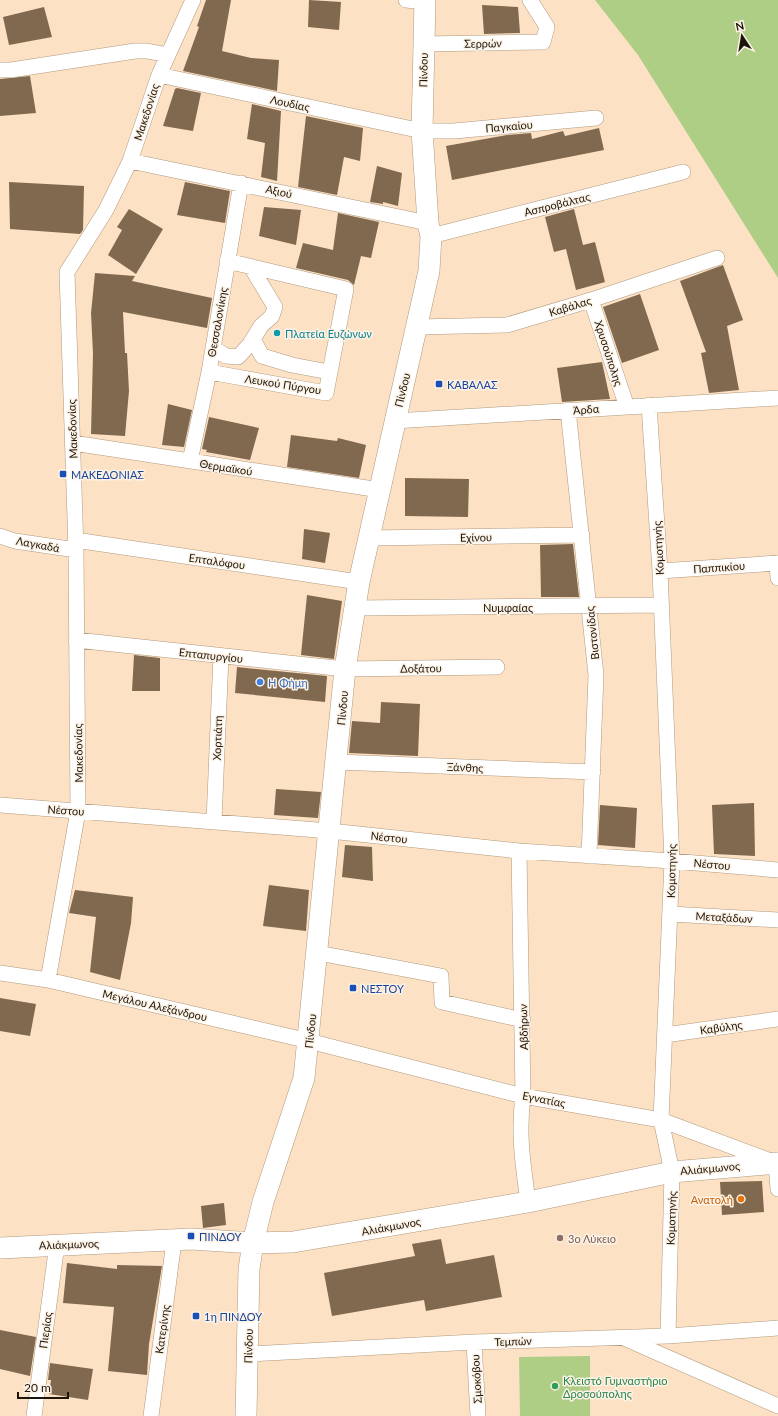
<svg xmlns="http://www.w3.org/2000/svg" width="778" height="1416" viewBox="0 0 778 1416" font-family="Lato,sans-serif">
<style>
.green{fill:#aecd85}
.building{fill:#80694f}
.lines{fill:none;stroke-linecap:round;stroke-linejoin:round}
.street-casing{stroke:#b1997d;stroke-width:16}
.secondary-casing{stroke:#b1997d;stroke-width:22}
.street{stroke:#fff;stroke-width:15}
.secondary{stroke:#fff;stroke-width:21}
.culture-dot{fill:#0f9aa8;stroke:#fcf2e6;stroke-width:1.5}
.transit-dot{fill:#1a4fb4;stroke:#fcf2e6;stroke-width:1.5}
.shop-dot{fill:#3f7fe0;stroke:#fcf2e6;stroke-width:1.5}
.food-dot{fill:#e8710a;stroke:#fcf2e6;stroke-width:1.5}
.education-dot{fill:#8d6e63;stroke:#fcf2e6;stroke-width:1.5}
.leisure-dot{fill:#2e9e5b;stroke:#fcf2e6;stroke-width:1.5}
.labels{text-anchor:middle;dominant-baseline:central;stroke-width:3;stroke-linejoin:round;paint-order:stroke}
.street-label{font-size:11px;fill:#1e150a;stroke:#fcf2e6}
.culture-label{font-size:11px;fill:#0d838f;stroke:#fcf2e6;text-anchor:start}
.transit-label{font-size:11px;fill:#164399;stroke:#fcf2e6;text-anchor:start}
.shop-label{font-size:11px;fill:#366cbe;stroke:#fcf2e6;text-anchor:start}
.food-label{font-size:11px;fill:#c56008;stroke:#fcf2e6;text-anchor:end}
.education-label{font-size:11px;fill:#785e54;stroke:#fcf2e6;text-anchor:start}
.leisure-label{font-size:11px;fill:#27864d;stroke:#fcf2e6;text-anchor:start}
</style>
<rect width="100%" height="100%" fill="#fce1c4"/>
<!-- green -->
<path class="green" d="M595 0H778V278L638 55Z
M590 1356V1416H520L519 1357Z"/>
<!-- building -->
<path class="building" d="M206 0H231L222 51 251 58 279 60 277 91 183 71 199 27 197 26Z
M309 0 341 2 339 30 308 27Z
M482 5 518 7 520 33 484 34Z
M44 7 52 37 9 45 3 17Z
M30 76 36 113 0 116V79Z
M177 88 201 93 193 131 163 126 175 89Z
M252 104 281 111 277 181 261 177 265 143 247 139Z
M306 116 363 128 360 161 344 157 337 195 298 187Z
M599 128 604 150 452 180 446 146 507 135 531 133 532 139 563 131 565 136Z
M377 166 402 173 398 206 383 202V204L370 202Z
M9 182 84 186 83 230 80 234 10 229Z
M185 182 230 191 225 223 177 215Z
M264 207 301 210 296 245 259 236Z
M129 209 163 229 136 274 108 255 122 230 117 227Z
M574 209 583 245 595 242 605 282 576 290 566 249 554 252 545 217Z
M338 213 379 222 371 258 361 256 354 285 348 280 296 268 303 243 333 250Z
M723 265 743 320 727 326 739 390 709 393 701 353 706 352 680 281Z
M95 273 135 276 132 281 212 298 207 328 123 312 125 353H127L129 391 125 436 91 434 93 354 91 313Z
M640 294 659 350 622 363 603 307Z
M602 362 610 399 562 402 557 368Z
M168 404 192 410 184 447 162 445Z
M209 417 259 428 250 460 206 452 207 450 202 449Z
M291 435 337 441 338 438 366 445 359 478 287 467Z
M405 478 469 479 468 517 405 516Z
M304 529 330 533 325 563 302 559Z
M573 544 579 597H541L540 545Z
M307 595 342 601 334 659 301 655Z
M134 655 160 658V691H132Z
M237 667 327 676 325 702 235 693Z
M381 702 420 704 418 756 349 753 352 721 380 723Z
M276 789 321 792 318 818 274 815Z
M754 803 755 856 714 854 712 805Z
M600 805 637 808 635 848 598 845Z
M345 845 372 847 373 881 342 877Z
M269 885 309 890 306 931 263 926Z
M75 890 133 897 131 923 120 980 90 972 96 917 69 913Z
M0 998 36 1004 30 1036 0 1031Z
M762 1181 764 1212 722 1215 720 1182Z
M224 1203 226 1225 203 1228 201 1206Z
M441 1239 446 1264 494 1255 502 1297 426 1311 424 1300 332 1316 324 1273 415 1256 412 1244Z
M67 1263 117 1269V1265L162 1266 149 1344 147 1375 108 1371 114 1307 63 1303Z
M0 1330 36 1337 30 1376 0 1369Z
M50 1363 93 1369 88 1400 49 1394 51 1380H48Z"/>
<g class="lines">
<defs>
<path id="street" d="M406 0 426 2
M424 44 543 42 547 27 530 0
M0 70H11L135 51H147L168 55
M159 75 422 131H454L596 118
M130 161 428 223
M431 236 683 172
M591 300 627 407
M417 327 507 325 591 300 717 258
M253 339 262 356 292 365 329 372
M213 348 226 356 238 357 250 344 261 326 272 316 275 307 251 267
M209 372 326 393 346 289 227 261
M649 405 660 571 672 861 661 1120 672 1172 668 1336
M568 410 596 675 589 856
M394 421 778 398
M73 443 380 490
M190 461 209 372 241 183
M0 536 15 541 76 550
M369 538 582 535
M75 540 359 582
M777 563 778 578
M660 571 778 563
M355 608 661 605
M76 640 345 669 497 667
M337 762 593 772
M0 805 330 831 519 851 672 861 778 870
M214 821 221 656
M519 851 523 1096C518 1134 523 1164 528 1202
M670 914 778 920
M318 953 441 976 442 1002 523 1020
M0 973 48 980 309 1041 523 1096 661 1120 776 1163 778 1189
M48 980 78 811 76 550 67 272 106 210 130 161 159 75 193 0
M665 1035 778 1019
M626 1339 778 1406
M474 1342 478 1416
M248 1354 474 1342 668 1336 778 1328
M34 1416 57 1244
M151 1416 174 1241"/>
<path id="secondary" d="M0 1248 191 1239 253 1243 293 1242 528 1202 672 1172 778 1163
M246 1416 249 1269 253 1243 263 1202 304 1078 345 669 359 582 429 271 431 236 428 223 422 131 425 0"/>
</defs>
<!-- street casing -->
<use href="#street" class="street-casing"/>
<!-- secondary casing -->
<use href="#secondary" class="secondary-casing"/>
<!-- street -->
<use href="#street" class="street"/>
<!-- secondary -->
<use href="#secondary" class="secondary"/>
</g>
<!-- markers -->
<circle class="culture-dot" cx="277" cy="333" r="4"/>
<g class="transit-dot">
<rect x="435" y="380" width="8" height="8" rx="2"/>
<rect x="59" y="470" width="8" height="8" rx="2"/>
<rect x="349" y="984" width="8" height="8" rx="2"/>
<rect x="187" y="1232" width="8" height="8" rx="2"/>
<rect x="192" y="1312" width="8" height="8" rx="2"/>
</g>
<circle class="shop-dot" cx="260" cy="682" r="4"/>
<circle class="food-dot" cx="741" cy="1199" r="4"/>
<circle class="education-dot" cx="560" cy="1238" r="4"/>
<circle class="leisure-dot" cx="555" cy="1386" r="4"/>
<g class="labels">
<!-- street labels -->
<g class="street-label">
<text transform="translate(483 43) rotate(-1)">Σερρών</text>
<text transform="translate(423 70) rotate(-89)">Πίνδου</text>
<text transform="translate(290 103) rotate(12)">Λουδίας</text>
<text transform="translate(146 112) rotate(-72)">Μακεδονίας</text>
<text transform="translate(509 126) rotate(-5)">Παγκαίου</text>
<text transform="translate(279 191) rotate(12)">Αξιού</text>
<text transform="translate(557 204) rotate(-14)">Ασπροβάλτας</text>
<text transform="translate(570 306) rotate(-17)">Καβάλας</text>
<text transform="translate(217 322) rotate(-80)">Θεσσαλονίκης</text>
<text transform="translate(609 353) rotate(72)">Χρυσούπολης</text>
<text transform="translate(283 384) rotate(9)">Λευκού Πύργου</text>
<text transform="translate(402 390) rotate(-76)">Πίνδου</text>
<text transform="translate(586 409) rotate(-4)">Άρδα</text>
<text transform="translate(72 429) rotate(-92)">Μακεδονίας</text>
<text transform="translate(226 467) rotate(9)">Θερμαϊκού</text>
<text transform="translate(476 537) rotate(-1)">Εχίνου</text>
<text transform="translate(38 544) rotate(10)">Λαγκαδά</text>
<text transform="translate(658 548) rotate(-93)">Κομοτηνής</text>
<text transform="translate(217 561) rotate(8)">Επταλόφου</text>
<text transform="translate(719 567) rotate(-4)">Παππικίου</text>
<text x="508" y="607">Νυμφαίας</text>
<text transform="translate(592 633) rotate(-96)">Βιστονίδας</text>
<text transform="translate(211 655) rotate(6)">Επταπυργίου</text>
<text transform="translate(421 668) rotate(-1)">Δοξάτου</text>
<text transform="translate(342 708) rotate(-85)">Πίνδου</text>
<text transform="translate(217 738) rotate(-88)">Χορτιάτη</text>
<text transform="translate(78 753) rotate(-91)">Μακεδονίας</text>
<text transform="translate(465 767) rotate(2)">Ξάνθης</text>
<text transform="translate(66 810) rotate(4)">Νέστου</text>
<text transform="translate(389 837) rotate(6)">Νέστου</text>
<text transform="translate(712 864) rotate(5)">Νέστου</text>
<text transform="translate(671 871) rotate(-89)">Κομοτηνής</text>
<text transform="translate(724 917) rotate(3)">Μεταξάδων</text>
<text transform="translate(155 1005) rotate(13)">Μεγάλου Αλεξάνδρου</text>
<text transform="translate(523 1027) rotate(-91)">Αβδήρων</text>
<text transform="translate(721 1027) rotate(-8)">Καβύλης</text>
<text transform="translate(310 1031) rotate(-84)">Πίνδου</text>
<text transform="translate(544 1099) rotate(11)">Εγνατίας</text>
<text transform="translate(710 1168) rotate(-5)">Αλιάκμωνος</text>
<text transform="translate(671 1218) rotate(-88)">Κομοτηνής</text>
<text transform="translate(391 1226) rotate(-10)">Αλιάκμωνος</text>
<text transform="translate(69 1244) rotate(-2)">Αλιάκμωνος</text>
<text transform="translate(162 1329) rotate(-82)">Κατερίνης</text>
<text transform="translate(45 1330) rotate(-82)">Πιερίας</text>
<text transform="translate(513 1341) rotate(-2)">Τεμπών</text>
<text transform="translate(248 1346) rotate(-89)">Πίνδου</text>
<text transform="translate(476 1379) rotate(-93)">Σμοκόβου</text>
</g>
<!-- culture labels -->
<g class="culture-label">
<text x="285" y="333">Πλατεία Ευζώνων</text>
</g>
<!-- transit labels -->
<g class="transit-label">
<text x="447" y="384">ΚΑΒΑΛΑΣ</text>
<text x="71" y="474">ΜΑΚΕΔΟΝΙΑΣ</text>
<text x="361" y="988">ΝΕΣΤΟΥ</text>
<text x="199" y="1236">ΠΙΝΔΟΥ</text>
<text x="204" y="1316">1η ΠΙΝΔΟΥ</text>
</g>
<!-- shop labels -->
<g class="shop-label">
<text x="268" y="682">Η Φήμη</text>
</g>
<!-- food labels -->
<g class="food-label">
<text x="733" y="1199">Ανατολή</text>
</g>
<!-- education labels -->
<g class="education-label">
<text x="568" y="1238">3ο Λύκειο</text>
</g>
<!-- leisure labels -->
<g class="leisure-label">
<text x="563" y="1380">Κλειστό Γυμναστήριο<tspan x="563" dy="13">Δροσούπολης</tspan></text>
</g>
</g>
<!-- north arrow -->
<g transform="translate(742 36) rotate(348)" stroke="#fcf2e6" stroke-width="3" paint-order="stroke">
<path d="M0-3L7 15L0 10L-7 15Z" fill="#1e150a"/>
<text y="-6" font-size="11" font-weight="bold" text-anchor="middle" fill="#1e150a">N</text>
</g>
<!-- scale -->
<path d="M18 1392v6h50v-6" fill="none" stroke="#1e150a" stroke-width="2"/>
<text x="24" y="1392" font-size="12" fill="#1e150a" stroke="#fcf2e6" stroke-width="3" paint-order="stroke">20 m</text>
</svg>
